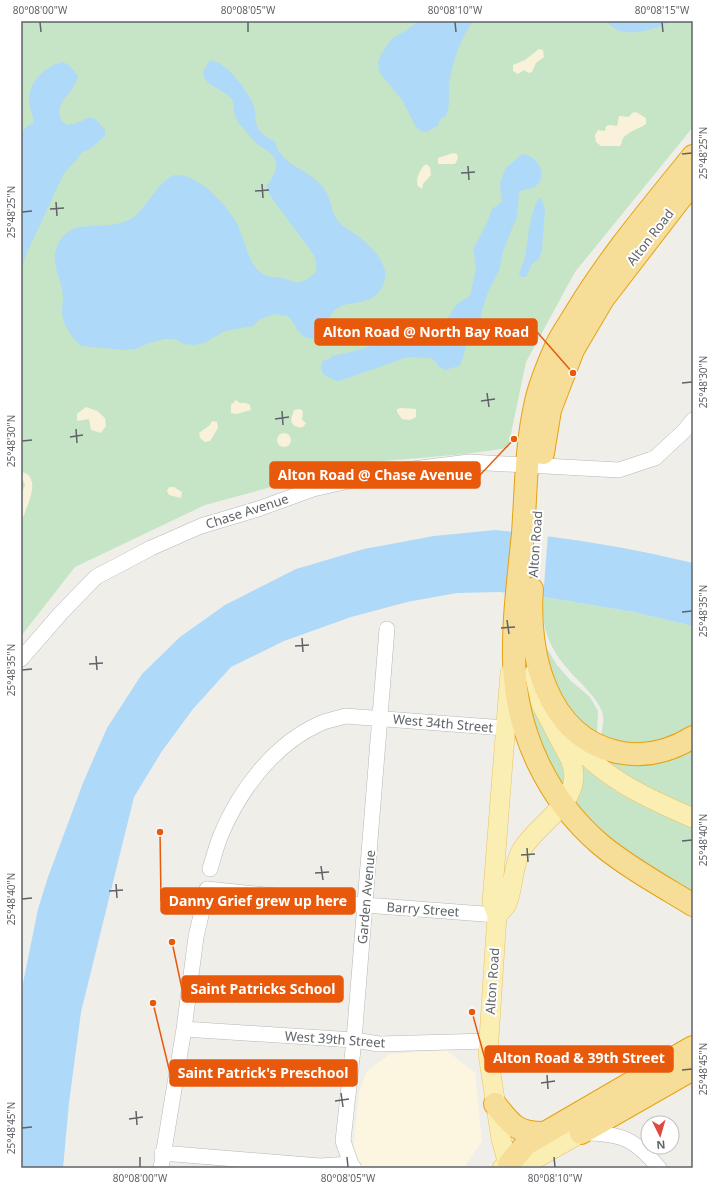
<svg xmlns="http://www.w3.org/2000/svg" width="714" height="1189" viewBox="0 0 714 1189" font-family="'Noto Sans',sans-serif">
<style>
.commercial{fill:#fcf5e0}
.green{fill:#c6e5c6}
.sand{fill:#f9f1da}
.water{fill:#aed9f9}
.pier{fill:#f0eee8}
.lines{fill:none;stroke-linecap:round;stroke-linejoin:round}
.minor-casing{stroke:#b5b7bb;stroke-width:16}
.major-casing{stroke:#e8c368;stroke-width:20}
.highway-casing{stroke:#e7a210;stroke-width:24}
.minor{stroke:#fff;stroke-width:15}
.major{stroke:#faeeb3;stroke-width:19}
.highway{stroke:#f6dd98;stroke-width:22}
.ticks{fill:none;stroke:#5f6267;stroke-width:1.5}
.labels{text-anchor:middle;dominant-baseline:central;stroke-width:4;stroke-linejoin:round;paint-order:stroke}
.street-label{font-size:13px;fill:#5f6267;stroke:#fff}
.leader{fill:none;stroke:#e8590c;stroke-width:1.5}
.callout-dot{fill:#e8590c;stroke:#fff;stroke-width:1.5}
.callout{fill:#e8590c;stroke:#e8590c;stroke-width:1.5}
.callout-label{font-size:14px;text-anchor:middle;font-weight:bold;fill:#fff}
.neatline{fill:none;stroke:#5f6267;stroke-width:1.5}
.ticks-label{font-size:10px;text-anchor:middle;fill:#5f6267}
</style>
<rect width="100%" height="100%" fill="#f0eee8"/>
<!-- commercial -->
<path class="commercial" d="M446 1050 475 1073 482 1141 464 1168H344L354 1142 359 1092 367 1071 390 1054Z"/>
<!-- green -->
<path class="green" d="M21 21H693V127L575 272 526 362 508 448 466 454 361 463 205 505 75 567 21 636Z
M544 597 633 612 693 626V726C682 734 658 744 644 745 630 747 614 741 601 736 602 730 604 721 603 715 601 704 589 692 582 684 556 659 539 635 544 597Z
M523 638 527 672 569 770 563 785 548 764 523 695Z
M542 641 557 665 571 681 590 697 598 711 597 732 595 733 563 711Z
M693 741V813L626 783 587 745 602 752Z
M584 764 616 789 615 791 637 802 693 825V898L616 849 574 804Z"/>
<!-- sand -->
<path class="sand" d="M539 49 543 50 544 57 536 63 532 72 529 73 524 70 518 74 513 71V65L525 60Z
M636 112 646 118V124C640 128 630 131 624 137 621 140 623 143 620 146H601L596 142 595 135 598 130 605 131 606 126 610 125 617 126 619 116 629 117 632 113Z
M453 153 457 154 458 158 455 164H438V158Z
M426 164 430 167 431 175 423 184 422 189 418 186C415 180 420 168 426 164Z
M236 400 240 403H246L250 405 251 410 236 414 231 413V405Z
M86 407 97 411 105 418 106 426 101 433 91 430 89 419 77 421V414Z
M401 408 416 409V417L410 420 402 419 397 412V409Z
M300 409 303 411 302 420 306 423 303 427C298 428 292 426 291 420L294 410Z
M212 421 217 422 218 428 210 441 205 442 200 438 199 433 210 425Z
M277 440a7 7 0 1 1 14 0a7 7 0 1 1-14 0Z
M21 472C39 475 31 497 27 507 25 511 25 516 21 518L22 493 25 485 23 480H21Z
M169 487H174L182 492 181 498 169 495 167 491Z"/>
<!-- water -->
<path class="water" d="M418 21H474C460 37 451 67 449 87 448 99 451 106 445 117H442L438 123 439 125 427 132 421 131 416 127 402 100 379 72 378 63 380 56 391 39 407 30Z
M606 21H669L665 25C644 31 623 40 606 21Z
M211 60C226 62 249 91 254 107 256 114 255 121 258 128 262 135 269 138 275 142 282 166 304 167 320 184 333 197 329 209 338 221 342 226 347 229 352 232 364 240 378 252 383 265 386 272 386 278 383 285 373 309 346 298 334 311 325 320 327 343 307 338 299 336 294 322 288 316L274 314 259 320 253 326 225 331 204 343 194 345 184 344 175 339H165L149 343 136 349 125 350 81 346C73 338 62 325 62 312 62 304 64 298 62 289 60 280 56 271 55 262 53 246 64 229 81 227 99 224 117 228 134 217 146 208 162 176 176 175 198 174 226 204 236 222 244 236 248 262 259 271 266 278 272 276 281 278 294 280 295 287 309 278 319 272 317 265 314 255L271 197 266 187C273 177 282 164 271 154 267 150 262 148 258 145 251 138 244 129 238 122 231 112 237 104 230 97 218 86 190 81 211 60Z
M63 62 69 65 78 76C75 94 52 102 62 121L67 125C89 123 88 107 105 130V136L90 149 81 153C77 162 68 167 63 175L26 255 21 270V132L27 126 33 124C34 117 31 113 30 106 25 86 44 65 63 62Z
M522 154C536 155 549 173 537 185 532 190 525 188 519 192L517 217 504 248 499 271 488 292 481 314V321C478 325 474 325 472 329 465 341 466 355 459 366L445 370 439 367 436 362 430 358 408 357 339 381 334 380 323 374 321 368 322 361 331 358V356L351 352 432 327 448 318 457 304 470 296 476 268 473 249 487 223 492 209 502 202 500 184 505 169Z
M541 197 545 209 542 250 539 259 532 264 526 277H522L519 275C520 268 524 264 525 257 528 244 530 204 541 197Z
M495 530C562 537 628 547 693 563V626L633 612 544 597 500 592 457 593 407 602 351 617 284 641 231 667 193 709 162 751 134 797 81 1012 69 1103 63 1168H21V993L38 909 48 877 83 783 107 728 142 674 180 637 225 605 296 569 364 549 434 536Z"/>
<!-- pier -->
<path class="pier" d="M513 530 548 534 543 599 508 595Z"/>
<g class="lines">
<defs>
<path id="minor" d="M21 659 61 613 96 577 151 548 201 526 258 509 313 489 389 472 469 462 619 470 655 458 684 431 693 420
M210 869C213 859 216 848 220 837 239 791 273 745 319 724 327 720 337 719 345 716L505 728
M184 1029 354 1040 379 1044 488 1041
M582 1133C621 1133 634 1138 659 1168
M162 1153 320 1166 351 1164 354 1168
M351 1164 343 1141 354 1040 387 629
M161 1168 184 1029 196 937 207 889 365 905 497 915"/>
<path id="major" d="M565 732C598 776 644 797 693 818
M497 915C500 912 505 908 507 904 514 887 512 868 521 851 538 821 588 800 570 759L541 704 534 673
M502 1168 509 1164 532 1161 581 1133
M509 1168 501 1139 488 1054 497 915 492 902 510 673"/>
<path id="highway" d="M693 156C652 207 609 257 575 314 569 324 562 334 557 344 548 364 539 385 535 406 526 447 526 491 523 533 519 575 513 618 514 660 515 731 547 799 601 845 629 868 662 886 693 905
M543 453 550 410 573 350 603 299 693 182
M532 589C527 652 546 736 617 752 645 758 669 752 693 737
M495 1104C511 1124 516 1133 543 1133
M581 1133 693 1069
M509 1164 526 1144 693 1047"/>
</defs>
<!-- minor casing -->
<use href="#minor" class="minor-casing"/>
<!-- major casing -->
<use href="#major" class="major-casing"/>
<!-- highway casing -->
<use href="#highway" class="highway-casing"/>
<!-- minor -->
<use href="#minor" class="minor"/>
<!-- major -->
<use href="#major" class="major"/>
<!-- highway -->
<use href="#highway" class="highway"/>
</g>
<!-- ticks -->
<path class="ticks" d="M40 22 41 32M248 22V32M455 22 456 32M662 22 663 32M682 154 692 153M468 166 469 180M461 173 475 172M262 184 263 198M255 191 269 190M56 202 57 216M50 209 64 208M22 212 32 211M682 383 692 382M487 393 489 407M481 401 495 399M282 411 283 425M275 419 289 417M76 429 77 443M70 437 83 435M22 441 32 440M682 612 692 611M507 620 509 634M501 628 515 627M302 638 303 652M295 646 309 645M96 656 97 670M89 664 103 663M22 670 32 669M682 841 692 840M527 848 528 862M521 855 535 854M321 866 323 880M315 873 329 872M116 884 117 898M109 891 123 890M22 899 32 898M682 1070 692 1069M547 1075 548 1089M541 1083 555 1081M341 1093 343 1107M335 1101 349 1099M136 1111 137 1125M129 1119 143 1117M22 1128 32 1127M140 1157V1167M347 1157 348 1167M554 1157 555 1167"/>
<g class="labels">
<!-- street labels -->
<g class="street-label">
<text transform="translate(650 237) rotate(-52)">Alton Road</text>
<text transform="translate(247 511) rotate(-18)">Chase Avenue</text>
<text transform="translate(535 544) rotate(-86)">Alton Road</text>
<text transform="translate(443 723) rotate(5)">West 34th Street</text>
<text transform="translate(366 897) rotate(-85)">Garden Avenue</text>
<text transform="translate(423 909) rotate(4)">Barry Street</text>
<text transform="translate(492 981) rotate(-86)">Alton Road</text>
<text transform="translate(335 1039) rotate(4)">West 39th Street</text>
</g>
</g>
<!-- callouts -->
<path class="leader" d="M573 373L537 332M514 439L480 475M160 832L161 901M172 942L182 989M472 1012L485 1059M153 1003L170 1073"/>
<g class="callout-dot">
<circle cx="573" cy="373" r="4"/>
<circle cx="514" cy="439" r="4"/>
<circle cx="160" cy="832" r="4"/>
<circle cx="172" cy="942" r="4"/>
<circle cx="472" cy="1012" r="4"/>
<circle cx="153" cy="1003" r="4"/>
</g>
<g class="callout">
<rect x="315" y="319" width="222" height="26" rx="4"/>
<rect x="270" y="462" width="210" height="26" rx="4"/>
<rect x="161" y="888" width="194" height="26" rx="4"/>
<rect x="182" y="976" width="161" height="26" rx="4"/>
<rect x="485" y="1046" width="188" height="26" rx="4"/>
<rect x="170" y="1060" width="187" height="26" rx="4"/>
</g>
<g class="callout-label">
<text x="426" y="337">Alton Road @ North Bay Road</text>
<text x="375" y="480">Alton Road @ Chase Avenue</text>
<text x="258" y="906">Danny Grief grew up here</text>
<text x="263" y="994">Saint Patricks School</text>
<text x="579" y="1063">Alton Road &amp; 39th Street</text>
<text x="263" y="1078">Saint Patrick's Preschool</text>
</g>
<!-- border -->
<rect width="714" height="1189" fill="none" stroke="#ffffff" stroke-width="44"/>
<!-- north arrow -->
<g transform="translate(660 1135) rotate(175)"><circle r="19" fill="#ffffff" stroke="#bfc0c2"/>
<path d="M0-3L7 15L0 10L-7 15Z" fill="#de4a3f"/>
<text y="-6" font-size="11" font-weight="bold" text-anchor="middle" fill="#5f6267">N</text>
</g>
<rect x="22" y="22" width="670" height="1145" class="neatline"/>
<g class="ticks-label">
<text x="40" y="14">80°08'00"W</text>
<text x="248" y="14">80°08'05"W</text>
<text x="455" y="14">80°08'10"W</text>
<text x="662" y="14">80°08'15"W</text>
<text transform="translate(703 153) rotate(-90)" y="4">25°48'25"N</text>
<text transform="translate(11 212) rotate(-90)" y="4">25°48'25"N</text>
<text transform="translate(703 382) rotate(-90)" y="4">25°48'30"N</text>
<text transform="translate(11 441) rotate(-90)" y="4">25°48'30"N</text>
<text transform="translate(703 611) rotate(-90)" y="4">25°48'35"N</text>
<text transform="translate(11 670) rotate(-90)" y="4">25°48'35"N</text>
<text transform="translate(703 840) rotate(-90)" y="4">25°48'40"N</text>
<text transform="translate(11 899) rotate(-90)" y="4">25°48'40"N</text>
<text transform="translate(703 1069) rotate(-90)" y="4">25°48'45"N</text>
<text transform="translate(11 1128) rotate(-90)" y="4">25°48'45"N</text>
<text x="140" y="1182">80°08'00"W</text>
<text x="348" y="1182">80°08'05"W</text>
<text x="555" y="1182">80°08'10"W</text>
</g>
</svg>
